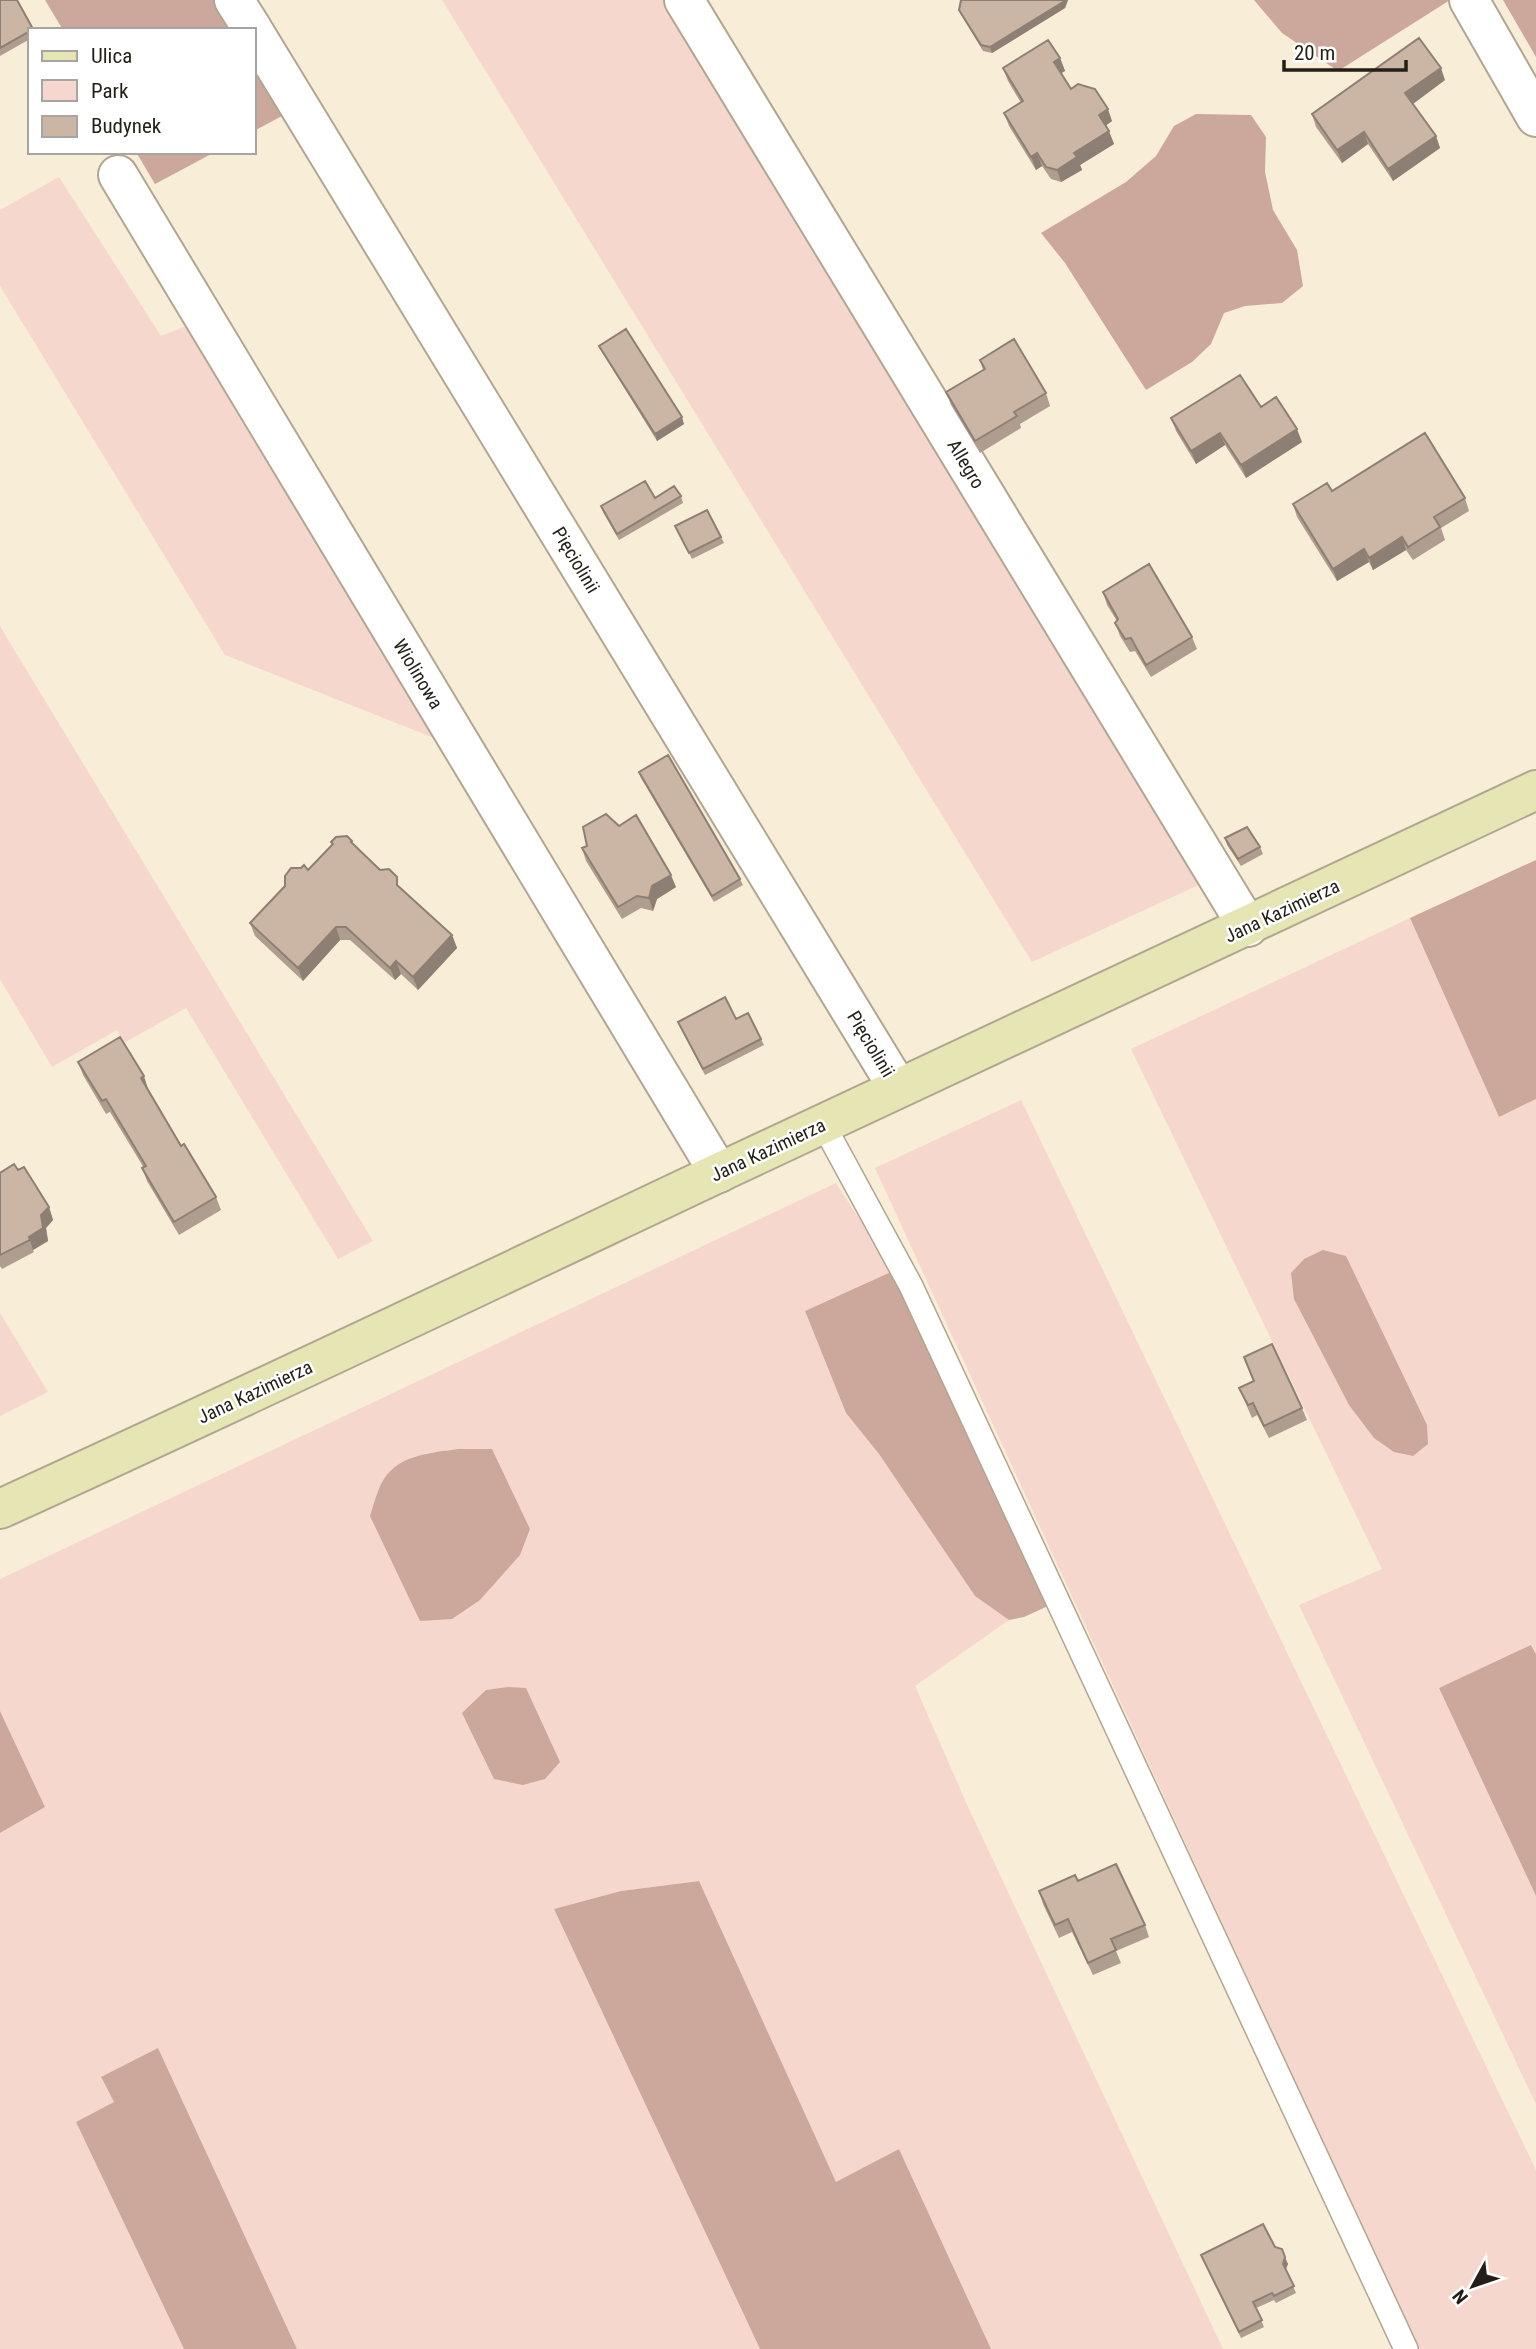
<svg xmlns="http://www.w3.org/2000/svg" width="1536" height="2349" viewBox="0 0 1536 2349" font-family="'Roboto Condensed',sans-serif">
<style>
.green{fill:#f6d7cd;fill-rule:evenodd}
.forest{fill:#cca79b}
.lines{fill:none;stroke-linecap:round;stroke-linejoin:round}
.lane-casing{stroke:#b1a690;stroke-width:26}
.street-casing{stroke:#b1a690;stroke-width:42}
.secondary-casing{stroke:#b1a690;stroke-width:42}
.lane{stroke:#fff;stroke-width:23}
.street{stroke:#fff;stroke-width:38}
.secondary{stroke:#e6e6b4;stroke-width:38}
.wall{fill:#af9d8f}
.shaded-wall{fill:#8e7f74}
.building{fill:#cbb6a6;stroke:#8e7f74;stroke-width:2}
.labels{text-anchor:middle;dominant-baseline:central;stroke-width:5;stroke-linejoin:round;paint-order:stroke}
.street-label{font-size:19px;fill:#231f17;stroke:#fff}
</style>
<rect width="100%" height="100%" fill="#f8edd6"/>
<!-- green -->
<path class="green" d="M442 0H664L1181 852 1203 883 1032 962Z
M59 177 161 336 189 325 434 738 225 655 0 286V210Z
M0 626 7 638 373 1241 338 1259 186 1008 124 1043 117 1030 52 1067 0 979Z
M1410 918 1499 1116 1536 1099V1654L1532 1645 1439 1688 1536 1896V2104L1299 1605 1382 1569 1131 1049Z
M1021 1100 1536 2170V2349H1418L875 1168Z
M836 1183 893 1271 805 1311 846 1413 879 1454 975 1596 1009 1620 915 1686 969 1809 1223 2349H991L899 2149 836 2183 698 1881 621 1891 554 1909 760 2349H297L158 2048 101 2078 114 2102 76 2122 184 2349H0V1833L45 1807 0 1711V1579ZM458 1449 492 1450 530 1529 519 1555 480 1600 423 1454Z
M0 1313 48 1392 0 1416Z"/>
<!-- forest -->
<path class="forest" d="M45 0H225L243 30H63Z
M1254 0H1450L1338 71 1282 33Z
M1503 0H1536V57Z
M254 47 293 110 254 131Z
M1196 114 1251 115 1266 137 1265 172 1273 210 1297 250 1303 286 1282 303 1245 306 1224 313 1211 344 1192 362 1146 390 1065 263 1041 233 1126 182 1156 156 1174 126Z
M136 152H215L155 184Z
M1536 860V1099L1499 1117 1410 918Z
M1323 1250 1346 1256 1427 1425 1428 1444 1413 1456 1394 1452 1374 1438 1349 1405 1294 1299 1291 1273 1304 1259Z
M893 1271 1048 1606 1024 1617 1009 1620 975 1596 879 1454 846 1413 805 1311Z
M458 1449H492L530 1529 520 1555 480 1600 452 1619 420 1621 370 1516C374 1504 377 1490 384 1479 400 1454 432 1453 458 1449Z
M1531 1645 1536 1654V1896L1439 1688Z
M508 1687 526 1688 560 1762 545 1779 523 1785 494 1779 462 1713 486 1690Z
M0 1711 45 1807 0 1833Z
M699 1881 836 2182 899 2149 991 2349H760L554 1909 621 1891Z
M158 2048 297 2349H184L76 2122 114 2102 101 2077Z"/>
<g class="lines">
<defs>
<path id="lane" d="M823 1124 911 1286 1406 2349"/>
<path id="street" d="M234 0 253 30
M684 0 1248 927
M1469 0 1536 117
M254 32 898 1088
M118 175 719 1173"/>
<path id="secondary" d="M0 1509C240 1400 479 1286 718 1173 990 1045 1264 920 1536 790"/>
</defs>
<!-- lane casing -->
<use href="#lane" class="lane-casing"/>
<!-- street casing -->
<use href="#street" class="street-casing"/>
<!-- secondary casing -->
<use href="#secondary" class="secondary-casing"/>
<!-- lane -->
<use href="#lane" class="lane"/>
<!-- street -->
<use href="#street" class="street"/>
<!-- secondary -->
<use href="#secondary" class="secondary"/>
</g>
<!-- wall -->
<path class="wall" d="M0 0H17L34 30H30V39L0 56Z
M961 0H1068L1065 8 992 53 983 51 962 16 959 10Z
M1060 58 1065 71 1061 73 1071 89 1112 121 1106 125 1114 144 1080 165 1082 170 1061 182 1051 179 1042 166 1036 170 1009 126 1004 113 1021 103 1008 81 1003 68Z
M1445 80 1413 104 1436 136 1440 148 1393 181 1368 144 1342 163 1316 127 1312 114Z
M599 346 684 424 657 441 602 352Z
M980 360 1046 393 1050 406 1020 424 1021 428 980 453 951 405 946 392 983 370Z
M1261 407 1302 442 1246 478 1225 445 1196 464 1176 431 1171 418Z
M1332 491 1465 498 1469 511 1441 528 1445 540 1413 560 1406 550 1373 570 1369 562 1337 581 1297 517 1293 504Z
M681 496 683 503 619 540 603 512 601 506 655 498Z
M675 526 721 537 724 543 692 559Z
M1103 592 1192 637 1197 649 1151 677 1135 651 1130 652 1120 636 1115 623 1117 621 1107 605Z
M639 772 740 879 743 885 714 902 641 778Z
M1225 838 1260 847 1263 854 1241 866 1227 845Z
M331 842 354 845 452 935 457 948 418 990 401 974 395 980 350 940H340L303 981 255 936 250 923 308 870 332 845Z
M582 848 676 887 657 899 653 911 641 908 622 919 586 861Z
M736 1019 761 1039 764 1045 705 1075 678 1022Z
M78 1062 148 1089 147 1090 181 1146 216 1197 221 1210 179 1235 147 1181 142 1168H144L110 1112 106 1114 83 1075Z
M18 1170 49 1207 53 1220 46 1228 48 1241 33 1250 34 1252 2 1269 0 1266V1173Z
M1244 1357 1302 1408 1307 1420 1269 1438 1257 1415 1252 1418 1239 1388 1253 1381Z
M1078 1881 1145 1925 1149 1937 1116 1951 1121 1963 1093 1975 1072 1932 1059 1938 1043 1904 1039 1891Z
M1275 2247 1288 2264 1286 2270 1296 2293 1276 2303 1274 2300 1256 2308 1264 2327 1241 2338 1201 2255Z"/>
<!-- shaded-wall -->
<path class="shaded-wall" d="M1064 0H1068L1065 8 992 53 990 47Z
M1060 58 1065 71 1058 75 1054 62Z
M1441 68 1445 80 1410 106 1405 93Z
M1108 109 1112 121 1104 127 1099 115Z
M1109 131 1114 144 1080 165 1082 170 1061 182 1057 170 1074 153Z
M1364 132 1368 144 1342 163 1337 150Z
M1436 136 1440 148 1393 181 1388 169Z
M1037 153 1042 166 1036 170 1031 157Z
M682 417 684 424 657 441 655 434Z
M1297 429 1302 442 1246 478 1241 465Z
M1220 433 1225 445 1196 464 1191 451Z
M1402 537 1406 550 1373 570 1369 558Z
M1364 549 1369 562 1337 581 1333 569Z
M671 875 676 887 657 899 653 911 649 898 652 886Z
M336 927 340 940 303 981 298 968Z
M452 935 457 948 418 990 413 977Z
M396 961 401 974 395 980 390 968Z
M144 1076 148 1089 145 1091 141 1078Z
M49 1207 53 1220 46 1228 48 1241 33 1250 29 1237 41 1215Z
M1285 2257 1288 2264 1285 2270 1283 2264Z"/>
<!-- building -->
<path class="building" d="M0 0H17L33 29 30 30V31L0 48Z
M961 0H1064L1063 2 990 47 981 45 959 10Z
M1419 38 1441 68 1405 93 1436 136 1388 169 1364 132 1337 150 1312 114Z
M1048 40 1060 58 1054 62 1071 89 1078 84 1095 89 1108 109 1099 115 1109 131 1074 153 1077 157 1057 170 1046 167 1037 153 1031 157 1004 113 1023 101 1003 68Z
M626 329 682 417 655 434 599 346Z
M1014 339 1046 393 1014 412 1017 416 975 441 946 392 985 369 980 360Z
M1240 375 1261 407 1276 397 1297 429 1241 465 1220 433 1191 451 1171 418Z
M1425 433 1465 498 1434 517 1440 527 1408 547 1402 537 1369 558 1364 549 1333 569 1293 504 1327 483 1332 491Z
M645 481 655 498 674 486 681 496 617 534 601 506Z
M707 510 721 537 689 553 675 526Z
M1149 564 1192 637 1146 665 1131 638 1125 639 1115 623 1118 619 1103 592Z
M668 755 740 879 712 896 639 772Z
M606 814 619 826 636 815 671 875 652 886 649 898 637 896 618 907 582 848 587 846 583 827Z
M1247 827 1260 847 1238 859 1225 838Z
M347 836 352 841 351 842 380 870 389 869 397 877V885L452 935 413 977 396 961 390 968 346 927H336L298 968 250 923 285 886V876L291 868H301L304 865 308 870 333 844 331 842 336 837Z
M725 997 736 1019 748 1013 761 1039 703 1069 678 1022Z
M120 1037 144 1076 141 1078 181 1146 184 1144 216 1197 174 1222 142 1168 146 1166 106 1099 102 1101 78 1062Z
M14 1164 18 1170 24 1167 49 1207 41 1215 43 1228 29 1237 30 1240 0 1255V1173Z
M1272 1344 1302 1408 1264 1426 1253 1403 1248 1405 1239 1388 1254 1381 1244 1357Z
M1116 1864 1145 1925 1111 1939 1116 1950 1088 1963 1068 1919 1055 1925 1039 1891 1075 1875 1078 1881Z
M1263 2224 1275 2247 1282 2249 1285 2257 1283 2264 1294 2286 1274 2296 1272 2293 1253 2302 1262 2320 1239 2332 1201 2255Z"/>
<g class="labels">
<!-- street labels -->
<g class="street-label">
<text transform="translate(966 464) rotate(59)">Allegro</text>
<text transform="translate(576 560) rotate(59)">Pięciolinii</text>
<text transform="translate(418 674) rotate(59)">Wiolinowa</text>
<text transform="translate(1282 911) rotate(-25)">Jana Kazimierza</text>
<text transform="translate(871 1044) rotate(59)">Pięciolinii</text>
<text transform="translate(768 1150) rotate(-25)">Jana Kazimierza</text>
<text transform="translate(255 1392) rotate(-25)">Jana Kazimierza</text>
</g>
</g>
<!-- legend -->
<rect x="28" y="28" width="228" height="126" fill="#ffffff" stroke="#a7a5a2" stroke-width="2"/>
<rect x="42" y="51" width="35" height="10" fill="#e6e6b4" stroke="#a7a5a2" stroke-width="2"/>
<text x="91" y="63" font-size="21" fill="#231f17">Ulica</text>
<rect x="42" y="80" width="35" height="21" fill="#f6d7cd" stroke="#a7a5a2" stroke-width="2"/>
<text x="91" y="98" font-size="21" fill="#231f17">Park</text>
<rect x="42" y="116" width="35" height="21" fill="#cbb6a6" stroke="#a7a5a2" stroke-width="2"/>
<text x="91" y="133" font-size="21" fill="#231f17">Budynek</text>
<!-- north arrow -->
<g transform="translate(1473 2286) rotate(230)" stroke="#ffffff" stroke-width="5" paint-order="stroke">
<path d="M0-5L12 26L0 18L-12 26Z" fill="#231f17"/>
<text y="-10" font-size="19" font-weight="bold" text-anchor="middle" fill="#231f17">N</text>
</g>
<!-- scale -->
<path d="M1284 60v10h122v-10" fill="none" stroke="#231f17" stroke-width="3.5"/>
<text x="1294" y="60" font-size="21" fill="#231f17" stroke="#ffffff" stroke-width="5" paint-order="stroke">20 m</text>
</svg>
